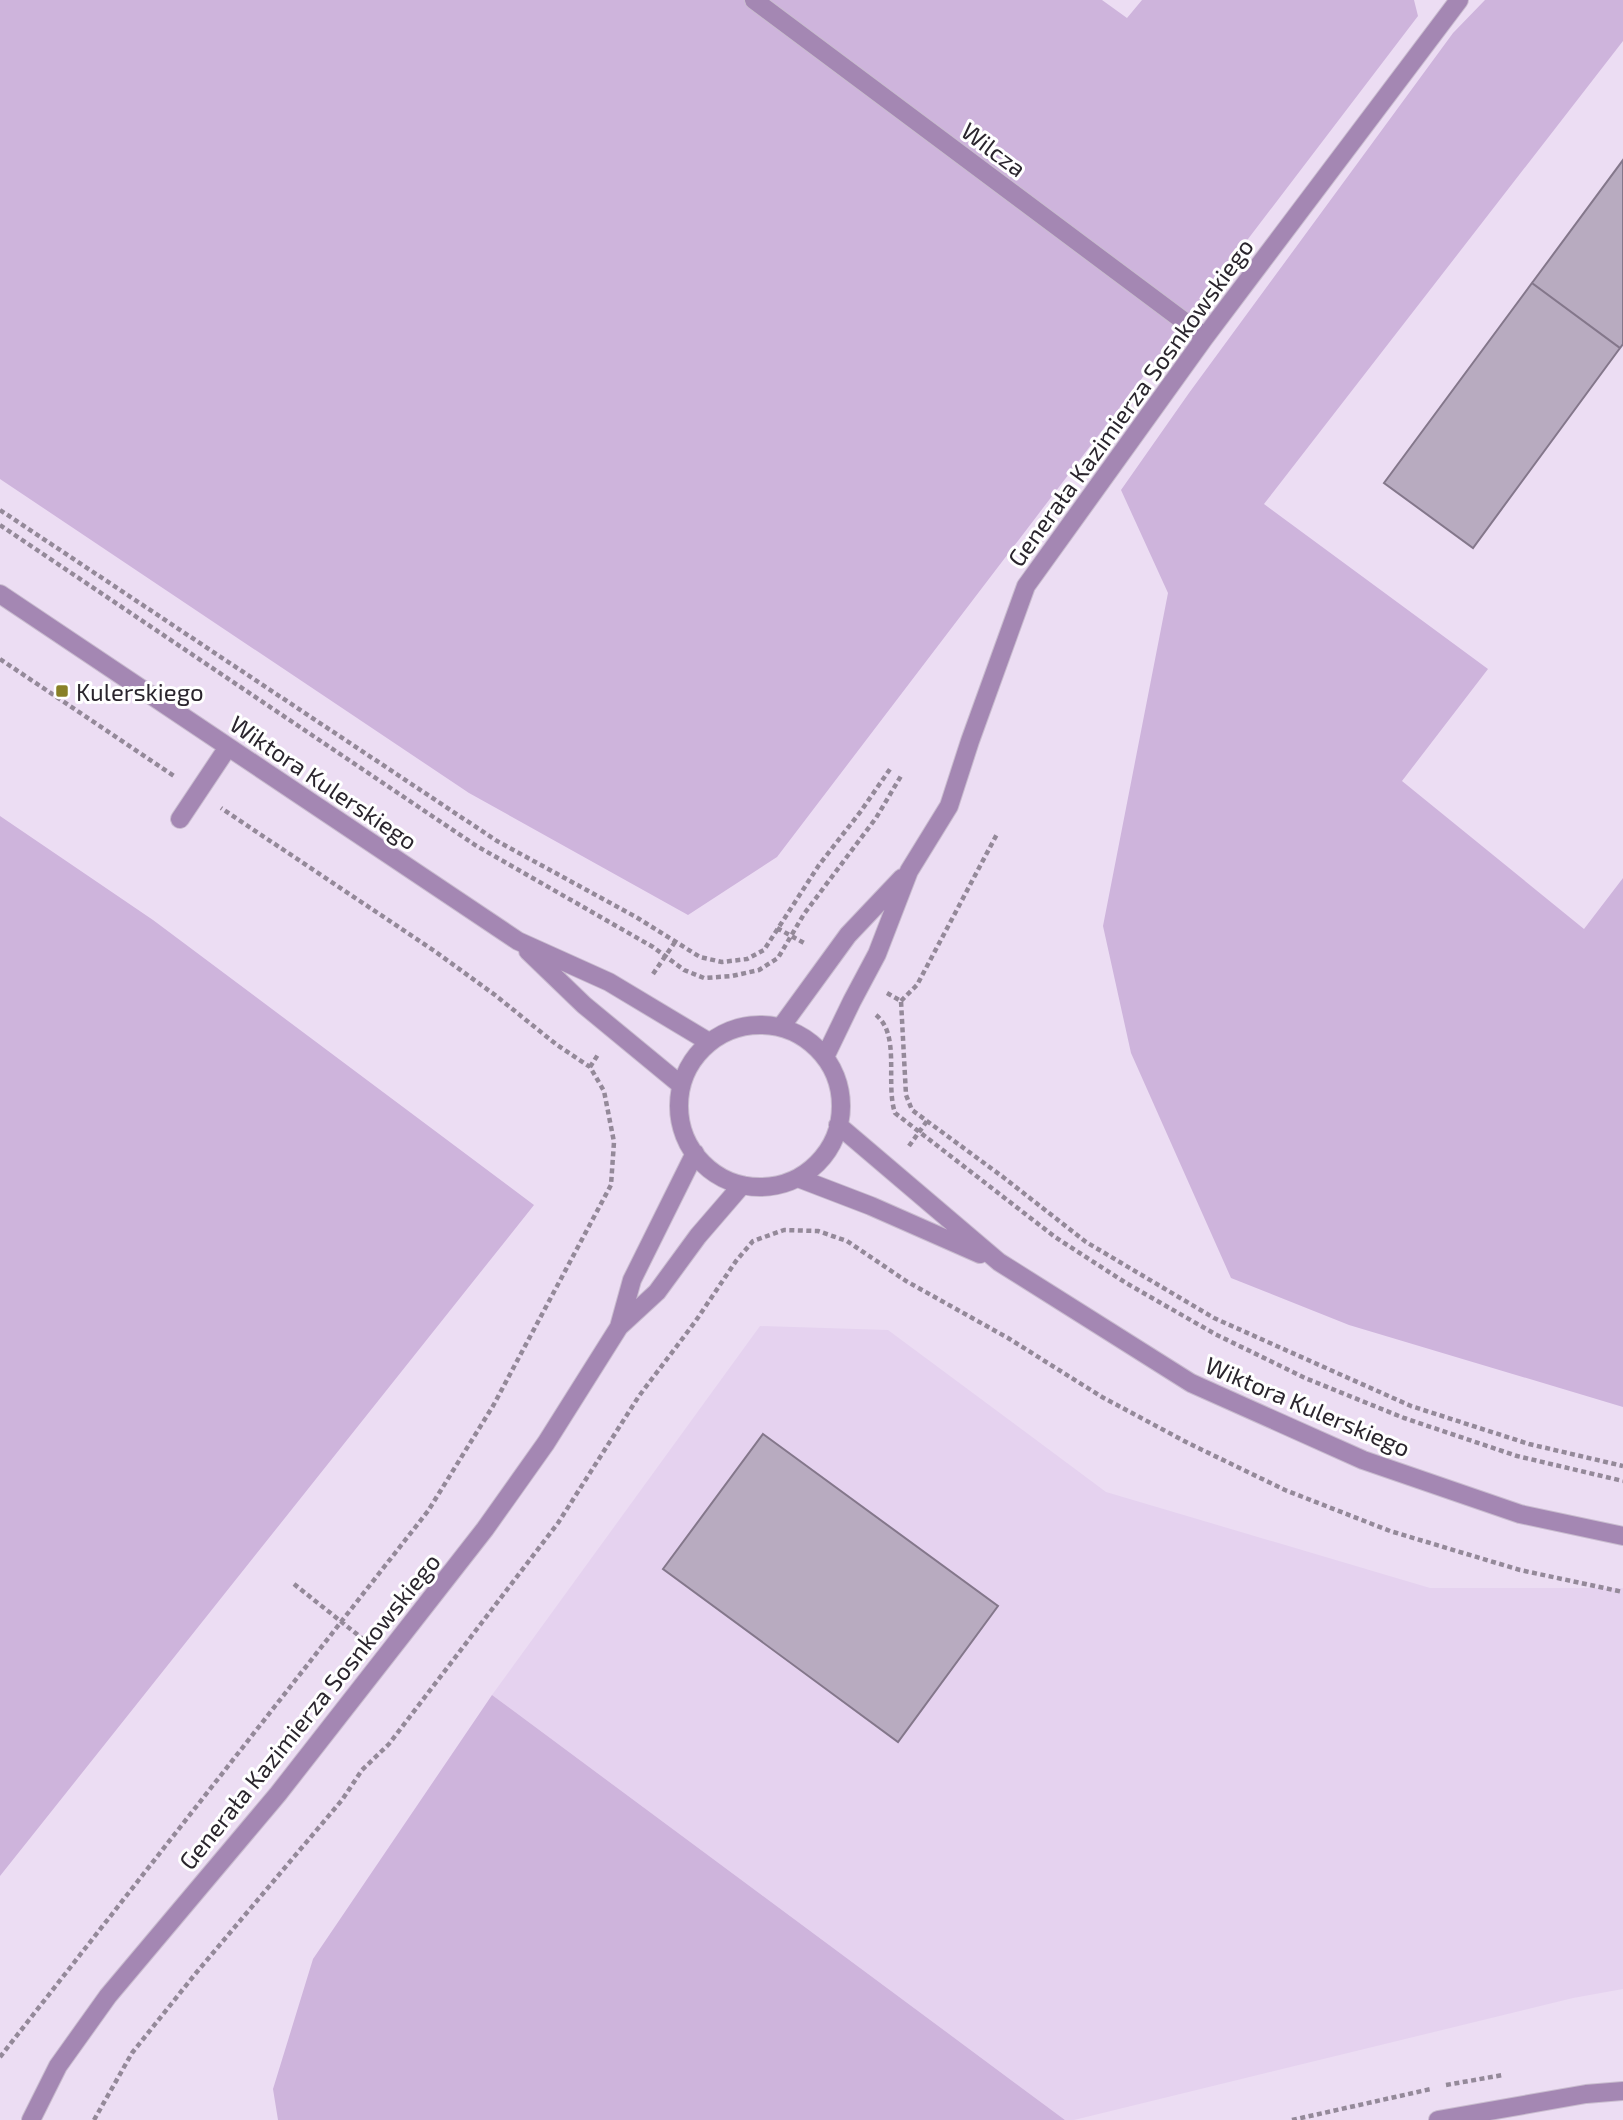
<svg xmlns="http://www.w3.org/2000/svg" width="1623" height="2120" viewBox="0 0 1623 2120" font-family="'Exo 2',sans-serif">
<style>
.built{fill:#e5d2ef}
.grass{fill:#ceb4dc}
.building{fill:#b8abc0;stroke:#84778b;stroke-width:2}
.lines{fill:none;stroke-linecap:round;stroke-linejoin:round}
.minor-casing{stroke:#c9bccf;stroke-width:20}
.path{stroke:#948999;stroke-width:4.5;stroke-dasharray:5 3.5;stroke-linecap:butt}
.minor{stroke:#a487b3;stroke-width:18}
.poi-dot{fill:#888027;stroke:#fff;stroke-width:2.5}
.labels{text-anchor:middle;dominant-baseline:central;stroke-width:6;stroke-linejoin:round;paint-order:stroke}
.street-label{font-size:24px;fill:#2a252d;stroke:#fff}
.poi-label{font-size:24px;fill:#2a252d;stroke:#fff;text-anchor:start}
</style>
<rect width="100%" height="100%" fill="#ecddf3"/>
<!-- built -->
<path class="built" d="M760 1326 888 1330 1106 1492 1430 1588H1623V1989L1573 1998 1074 2120H1065L492 1695Z"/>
<!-- grass -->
<path class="grass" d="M0 0H1102L1127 18 1142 0H1414L1418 16 777 857 688 915 469 793 0 479Z
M1485 0H1623V41L1264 504 1488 669 1402 781 1584 929 1623 878V1407L1349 1325 1231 1278 1131 1053 1103 926 1168 593 1121 490 1189 393 1453 33Z
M0 816 153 920 534 1205 0 1876Z
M492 1695 1065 2120H278L273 2089 313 1959Z"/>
<!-- building -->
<path class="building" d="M1623 160V344L1620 348 1532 283Z
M1532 283 1620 348 1473 548 1384 483Z
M763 1434 998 1606 898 1742 663 1569Z"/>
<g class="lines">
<defs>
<path id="minor" d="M754 0 1205 337
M0 594 518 941 609 982 709 1042
M180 819 228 747
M528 951 584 1005 681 1085
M679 1106a81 81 0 1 1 162 0a81 81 0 1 1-162 0Z
M781 1027 848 935 902 878
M825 1057 852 1001 877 954 909 871 949 806 970 741 1026 586 1205 337 1459 0
M838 1125 999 1262 1191 1383 1363 1460 1520 1514 1623 1536
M798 1178 871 1206 980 1254
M619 1327 632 1280 695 1153
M31 2120 58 2066 108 1996 278 1794 485 1529 546 1443 619 1327 657 1292 698 1236 742 1185
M1438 2120 1586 2094 1623 2091"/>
</defs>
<!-- minor casing -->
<use href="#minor" class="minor-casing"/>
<!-- path -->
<path class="path" d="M0 510 497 841 636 917 700 957 722 962 747 959 764 950 819 865 861 811 890 769
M0 525 475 845 653 947 684 970 704 978 732 976 759 970 778 958 804 914 876 818 901 776
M0 659 174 776
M777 928 804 943
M653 974 675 942
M887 993 901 1001 906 1095 912 1110 1003 1177 1086 1242 1214 1318 1411 1406 1529 1444 1623 1466
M901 1001 917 985 997 834
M876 1015C901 1035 885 1083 895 1113L1055 1237 1126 1283 1215 1334 1305 1378 1404 1418 1517 1456 1623 1481
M590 1067 599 1053
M909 1146 927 1121
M294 1584 363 1639
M0 2057 428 1511 493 1406 611 1185 614 1142 604 1091 590 1067 557 1045 495 995 433 950 221 808
M1446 2085 1503 2075
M94 2120 132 2053 196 1973 342 1800 362 1770 389 1744 558 1523 639 1396 695 1322 736 1261 753 1241 784 1230 818 1231 847 1241 906 1281 1008 1338 1102 1397 1188 1443 1285 1490 1390 1531 1520 1570 1623 1592
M1292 2120 1431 2089"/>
<!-- minor -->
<use href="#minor" class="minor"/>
</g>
<!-- markers -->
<rect class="poi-dot" x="55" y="684" width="14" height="14" rx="3.5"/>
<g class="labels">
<!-- street labels -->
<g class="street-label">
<text transform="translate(994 149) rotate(37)">Wilcza</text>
<text transform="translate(1130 402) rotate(-54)">Generała Kazimierza Sosnkowskiego</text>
<text transform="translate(324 782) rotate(34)">Wiktora Kulerskiego</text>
<text transform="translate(1308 1406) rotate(23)">Wiktora Kulerskiego</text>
<text transform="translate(309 1711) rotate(-51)">Generała Kazimierza Sosnkowskiego</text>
</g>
<!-- poi labels -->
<g class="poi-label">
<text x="76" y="691">Kulerskiego</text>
</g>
</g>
</svg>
